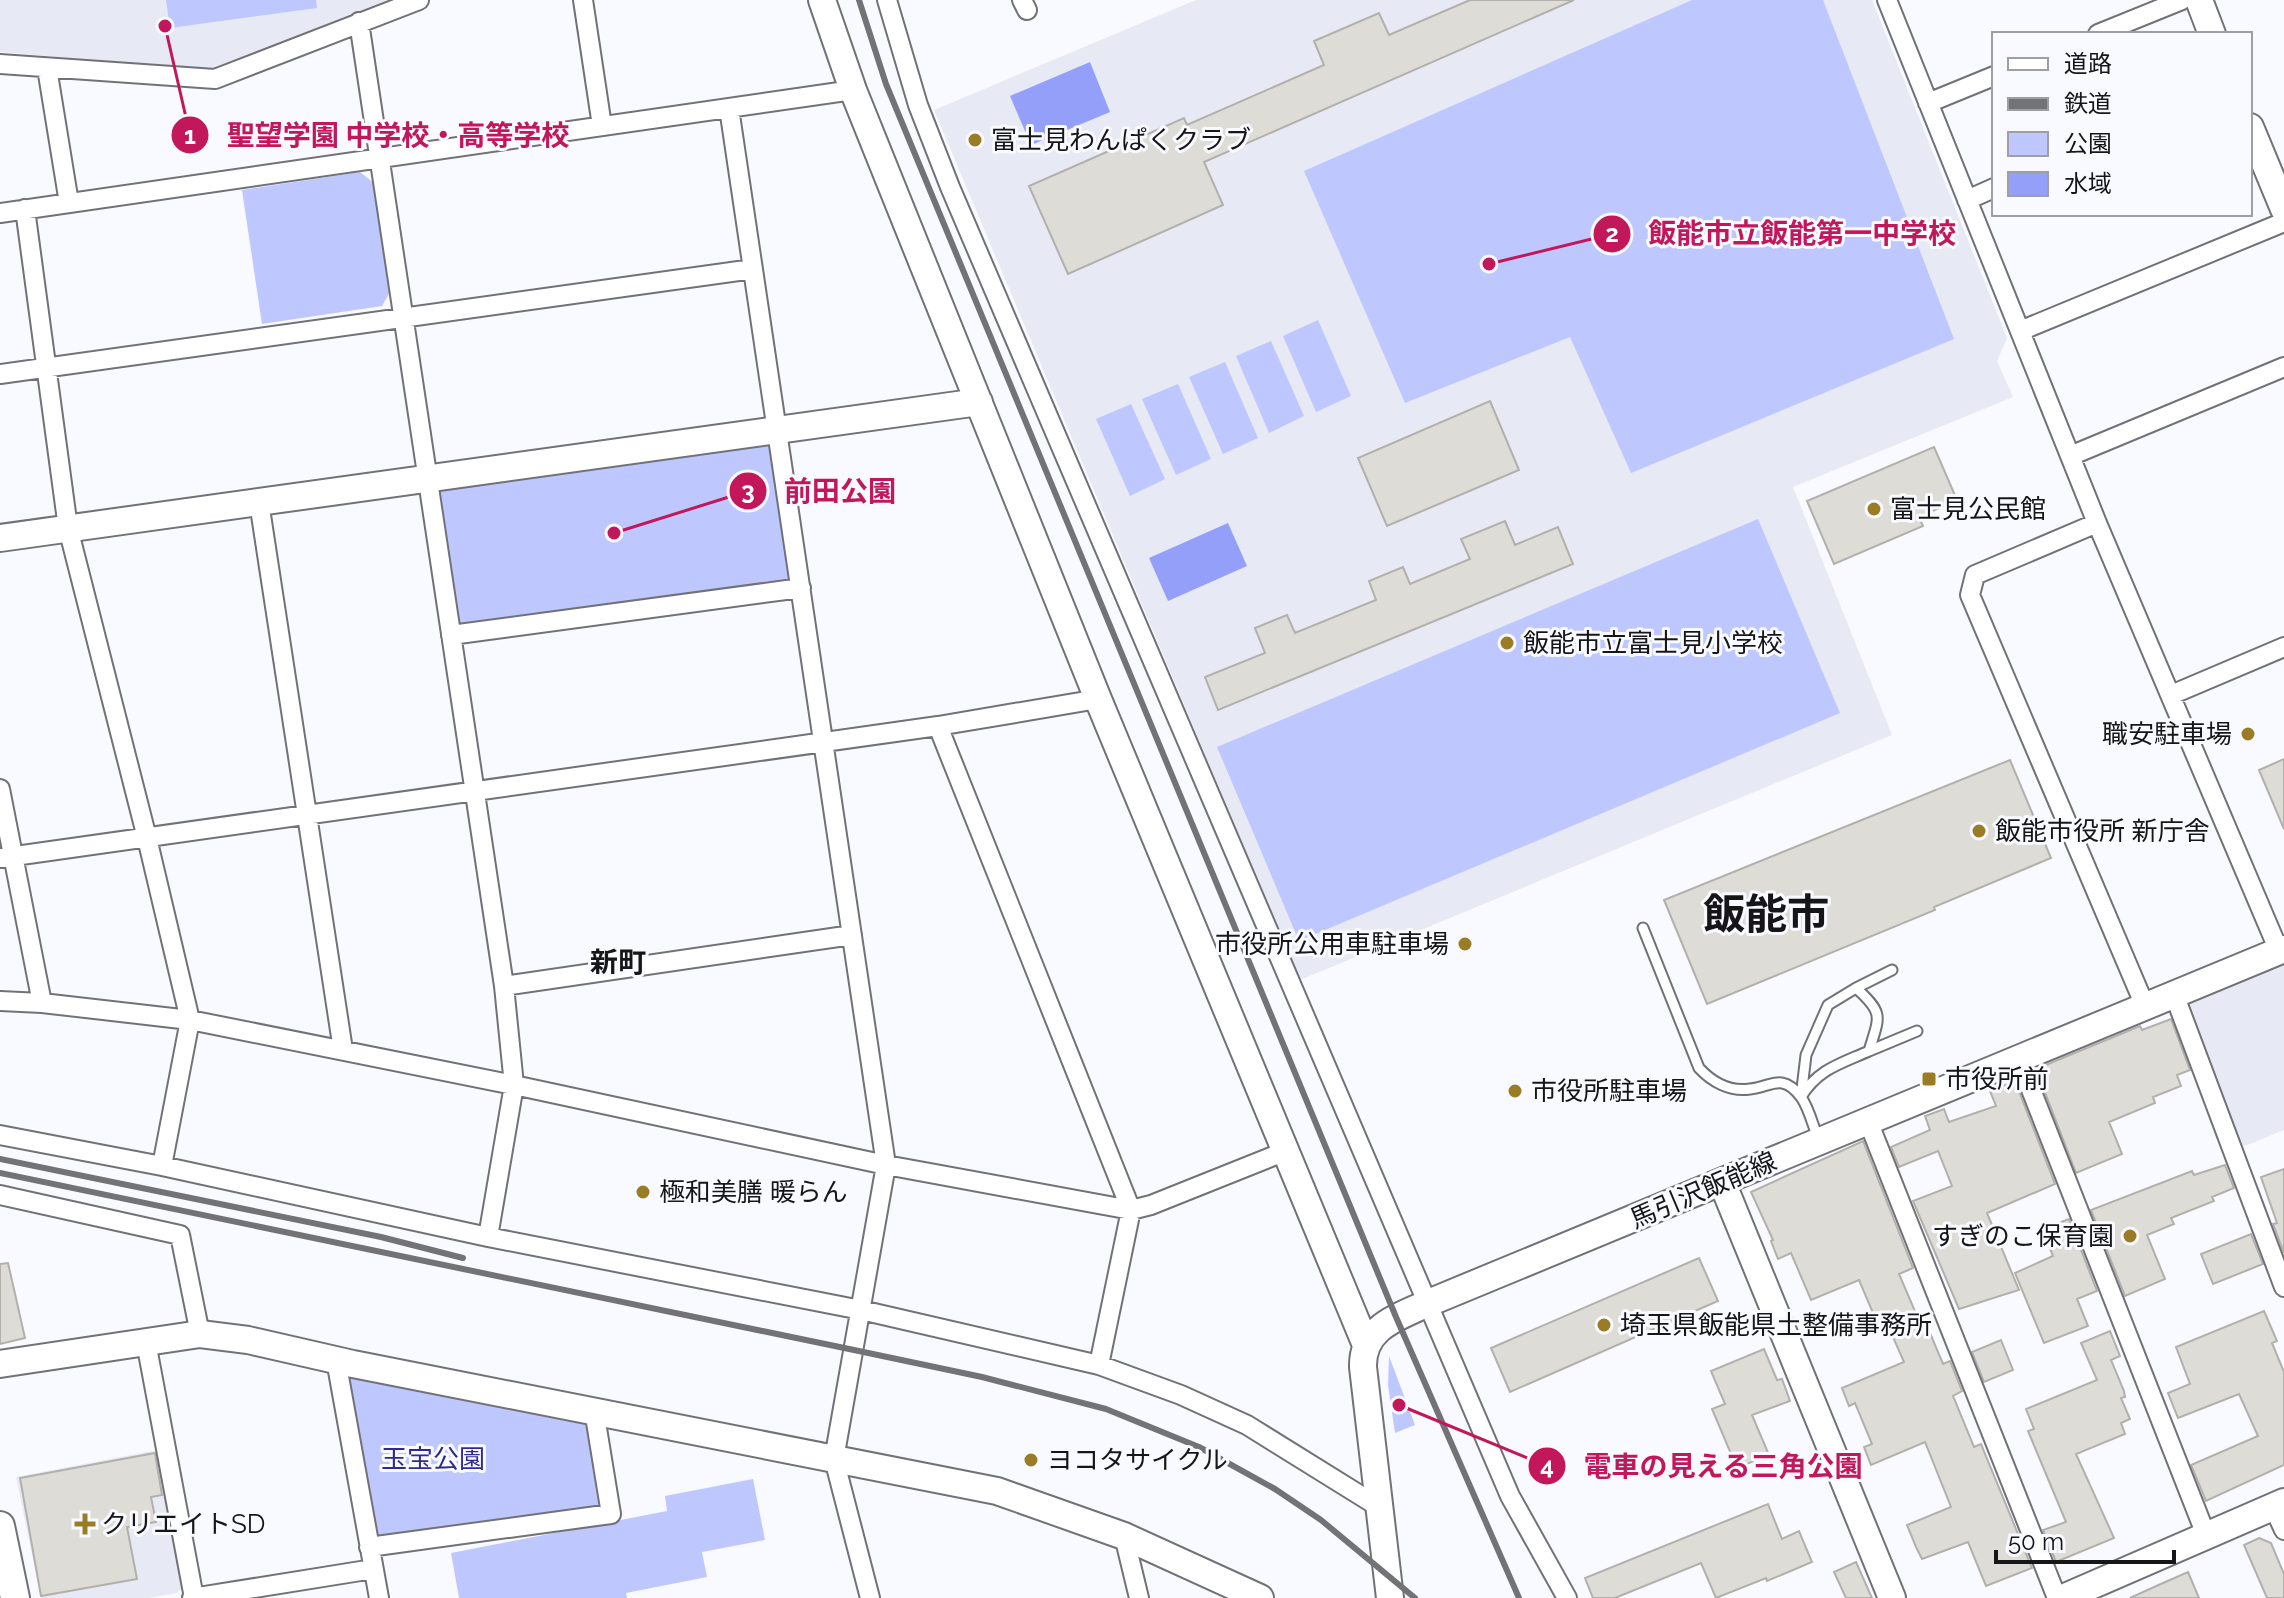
<svg xmlns="http://www.w3.org/2000/svg" width="2284" height="1598" viewBox="0 0 2284 1598" font-family="Raleway,'Noto Sans JP',sans-serif">
<style>
.built{fill:#e7e9f4}
.green{fill:#bec8fe}
.water{fill:#939ff8}
.building{fill:#dedcd6;stroke:#b2b0ab;stroke-width:2}
.lines{fill:none;stroke-linecap:round;stroke-linejoin:round}
.lane-casing{stroke:#717277;stroke-width:13}
.street-casing{stroke:#717277;stroke-width:22}
.secondary-casing{stroke:#717277;stroke-width:30}
.primary-casing{stroke:#717277;stroke-width:32}
.lane{stroke:#fff;stroke-width:9}
.street{stroke:#fff;stroke-width:18}
.secondary{stroke:#fff;stroke-width:26}
.primary{stroke:#fff;stroke-width:28}
.rail{stroke:#737377;stroke-width:6}
.poi-dot{fill:#997c25;stroke:#f9faff;stroke-width:3}
.labels{text-anchor:middle;dominant-baseline:central;stroke-width:6;stroke-linejoin:round;paint-order:stroke}
.poi-label{font-size:26px;fill:#161618;stroke:#f9faff;text-anchor:start}
.street-label{font-size:26px;fill:#161618;stroke:#f9faff}
.park-label{font-size:26px;fill:#2e2b8e;stroke:#f9faff}
.neighbourhood-label{font-size:28px;font-weight:bold;fill:#161618;stroke:#f9faff}
.town-label{font-size:42px;font-weight:bold;fill:#161618;stroke:#f9faff}
.leader{fill:none;stroke:#c2185b;stroke-width:3}
.callout-dot{fill:#c2185b;stroke:#f9faff;stroke-width:3}
.mark-label{font-size:24px;text-anchor:middle;font-weight:bold;fill:#fff}
.callout-label{font-size:28px;text-anchor:middle;font-weight:bold;fill:#c2185b;stroke:#f9faff;stroke-width:6;stroke-linejoin:round;paint-order:stroke}
</style>
<rect width="100%" height="100%" fill="#f9faff"/>
<!-- built -->
<path class="built" d="M0 0H394L222 71 0 52Z
M1196 0H1872L2007 338 1997 361 2013 397 1793 487 1892 735 1300 980 934 110Z
M2284 964V1130L2240 1148 2185 1004Z
M162 1449 187 1583 177 1593 148 1598H41L16 1477Z"/>
<!-- green -->
<path class="green" d="M166 0H316L317 8 170 28Z
M1692 0H1823L1954 339 1631 473 1570 337 1405 403 1304 171Z
M360 172 375 184 390 292 382 306 262 324 242 190Z
M1318 320 1351 396 1316 412 1283 336Z
M1271 341 1304 416 1269 433 1236 356Z
M1225 362 1258 438 1223 454 1189 377Z
M1178 384 1211 459 1176 475 1142 399Z
M1131 404 1165 479 1130 496 1096 419Z
M777 430 801 588 451 635 428 478Z
M1758 519 1840 713 1299 941 1217 747Z
M1389 1356 1415 1425 1395 1433 1388 1385Z
M353 1364 594 1410 611 1514 369 1547 338 1376Z
M753 1479 765 1540 702 1552 707 1577 626 1593 627 1598H459L451 1553 667 1511 665 1496Z"/>
<!-- water -->
<path class="water" d="M1090 62 1110 112 1031 145 1010 96Z
M1228 523 1247 566 1168 601 1149 558Z"/>
<!-- building -->
<path class="building" d="M1470 0H1574L1204 162 1223 205 1068 274 1029 186 1184 118 1187 125 1324 65 1314 41 1379 13 1389 35Z
M1490 401 1519 470 1387 526 1358 458Z
M1934 447 1957 500 1919 517 1923 526 1834 564 1807 501Z
M1505 521 1515 545 1558 527 1573 564 1218 710 1205 677 1265 653 1255 628 1287 615 1295 633 1376 600 1369 581 1403 567 1410 584 1470 559 1461 539Z
M2284 759V829L2259 770Z
M2010 760 2051 858 1934 907 1935 910 1707 1004 1664 900Z
M2171 1019 2190 1070 2177 1075 2181 1086 2153 1097 2155 1103 2109 1122 2122 1154 2076 1173 2036 1069 2140 1026 2142 1030Z
M2015 1081 2055 1184 1987 1213 2019 1290 1959 1309 1913 1201 1952 1186 1938 1151 1899 1167 1891 1147 1930 1130 1925 1116 1944 1109 1949 1122 1996 1106 1990 1091Z
M1863 1141 1913 1268 1899 1274 1920 1323 1925 1321 1943 1364 1950 1361 1962 1391 1953 1396 1974 1447 1981 1444 2032 1568 1986 1586 1968 1542 1922 1559 1916 1547 1907 1525 1951 1507 1925 1442 1871 1465 1864 1447 1872 1444 1855 1403 1849 1406 1842 1388 1904 1362 1889 1328 1881 1332 1859 1280 1811 1300 1791 1253 1778 1259 1771 1241 1773 1240 1751 1192Z
M2225 1165 2234 1188 2212 1197 2214 1201 2171 1218 2174 1224 2147 1235 2165 1279 2125 1296 2091 1210 2192 1171 2194 1175Z
M2284 1169V1253L2273 1224 2277 1223 2261 1177Z
M2069 1219 2097 1291 2077 1299 2088 1326 2044 1343 2015 1273 2053 1256 2042 1229Z
M2251 1234 2263 1264 2213 1284 2201 1254Z
M1699 1258 1718 1301 1510 1392 1491 1348Z
M8 1263 25 1338 0 1344V1264Z
M2264 1311 2277 1341 2272 1343 2284 1372V1465L2206 1501 2191 1465 2258 1436 2239 1394 2178 1418 2168 1393 2190 1384 2176 1347Z
M2110 1331 2120 1356 2111 1360 2124 1391 2125 1397 2121 1398 2130 1419 2121 1423 2125 1434 2076 1454 2114 1538 2056 1562 2043 1530 2066 1522 2028 1431 2034 1429 2026 1409 2097 1380 2081 1343Z
M2001 1340 2013 1370 1984 1382 1972 1352Z
M1764 1349 1777 1380 1782 1379 1790 1401 1752 1415 1769 1455 1737 1468 1712 1409 1725 1404 1711 1371Z
M155 1453 162 1495 151 1497 156 1522 127 1527 137 1579 41 1596 20 1478Z
M1768 1504 1782 1539 1799 1531 1812 1562 1767 1581 1766 1578 1716 1598 1701 1563 1615 1598H1593L1585 1578Z
M2259 1538 2271 1543 2284 1574V1598H2267L2244 1545Z
M1856 1562 1872 1598H1846L1834 1572Z
M2188 1572 2199 1598H2130L2163 1583Z"/>
<g class="lines">
<defs>
<path id="lane" d="M1643 928 1699 1068C1712 1082 1730 1092 1750 1089 1771 1087 1782 1072 1801 1097 1809 1108 1813 1126 1818 1138
M1856 988C1885 1014 1879 1017 1869 1051 1840 1064 1818 1069 1801 1097L1806 1055 1828 1005Z
M1856 988 1892 970
M1869 1051 1917 1031"/>
<path id="street" d="M583 0 602 126
M887 0 918 105 950 187 1510 1496 1567 1598
M1022 0 1027 10
M1887 0 2097 523 2279 951
M359 22 504 986 514 1085 488 1237
M2098 34 2182 0
M0 64 215 79 419 0
M47 68 69 203
M1928 103 1994 76
M729 108 886 1165 834 1459 870 1598
M1967 200 1994 188
M25 209 68 528 147 838 190 1020 162 1166
M0 213 853 90
M2020 331 2284 222
M0 374 753 269
M2070 456 2284 367
M259 502 343 1050
M2097 523 1975 575 1970 595 2145 1006
M451 635 801 588
M2171 695 2284 647
M938 726 1131 1210 1099 1365
M0 789 42 1003
M0 858 938 726 1098 699
M504 986 852 935
M2174 994 2284 1287
M0 1001 42 1003 190 1020 514 1085 886 1165 1131 1210 1151 1205 1286 1151
M2019 1059 2206 1535
M1868 1121 2057 1598
M0 1135 162 1166 488 1237 861 1310 1099 1365 1181 1395 1247 1425 1379 1507
M0 1195 180 1235 200 1334
M146 1342 194 1598
M336 1360 379 1598
M2273 1506 2284 1530
M1124 1536 1139 1598
M369 1547 611 1514 594 1410
M192 1598 373 1569"/>
<path id="secondary" d="M822 0 853 90 1098 699 1366 1345
M2199 0 2212 34
M2250 127 2284 209
M0 538 979 402
M1722 1182 1892 1598
M0 1364 200 1334 248 1340 353 1364 997 1491 1124 1536 1260 1598
M1390 1598 1363 1367C1362 1328 1396 1318 1426 1304L2284 949
M2063 1598 2284 1502"/>
<path id="primary" d="M0 1526 15 1598"/>
</defs>
<!-- lane casing -->
<use href="#lane" class="lane-casing"/>
<!-- street casing -->
<use href="#street" class="street-casing"/>
<!-- secondary casing -->
<use href="#secondary" class="secondary-casing"/>
<!-- primary casing -->
<use href="#primary" class="primary-casing"/>
<!-- lane -->
<use href="#lane" class="lane"/>
<!-- street -->
<use href="#street" class="street"/>
<!-- secondary -->
<use href="#secondary" class="secondary"/>
<!-- primary -->
<use href="#primary" class="primary"/>
<!-- rail -->
<path class="rail" d="M859 0 886 84 1396 1317 1519 1598
M0 1159 381 1237 463 1258
M0 1173 854 1350 982 1377 1106 1409 1199 1447 1275 1489 1321 1520 1415 1598"/>
</g>
<!-- markers -->
<g class="poi-dot">
<circle cx="975" cy="140" r="8"/>
<circle cx="1874" cy="509" r="8"/>
<circle cx="1507" cy="643" r="8"/>
<circle cx="2248" cy="734" r="8"/>
<circle cx="1979" cy="831" r="8"/>
<circle cx="1465" cy="944" r="8"/>
<rect x="1921" y="1071" width="16" height="16" rx="4"/>
<circle cx="1515" cy="1091" r="8"/>
<circle cx="643" cy="1192" r="8"/>
<circle cx="2130" cy="1236" r="8"/>
<circle cx="1604" cy="1325" r="8"/>
<circle cx="1031" cy="1460" r="8"/>
<path d="M81 1512h8v8h8v8h-8v8h-8v-8h-8v-8h8z"/>
</g>
<g class="labels">
<!-- poi labels -->
<g class="poi-label">
<text x="991" y="140">富士見わんぱくクラブ</text>
<text x="1890" y="509">富士見公民館</text>
<text x="1523" y="643">飯能市立富士見小学校</text>
<text x="2232" y="734" text-anchor="end">職安駐車場</text>
<text x="1995" y="831">飯能市役所 新庁舎</text>
<text x="1449" y="944" text-anchor="end">市役所公用車駐車場</text>
<text x="1945" y="1079">市役所前</text>
<text x="1531" y="1091">市役所駐車場</text>
<text x="659" y="1192">極和美膳 暖らん</text>
<text x="2114" y="1236" text-anchor="end">すぎのこ保育園</text>
<text x="1620" y="1325">埼玉県飯能県土整備事務所</text>
<text x="1047" y="1460">ヨコタサイクル</text>
<text x="101" y="1524">クリエイトSD</text>
</g>
<!-- street labels -->
<g class="street-label">
<text transform="translate(1703 1190) rotate(-23)">馬引沢飯能線</text>
</g>
<!-- park labels -->
<g class="park-label">
<text x="433" y="1459">玉宝公園</text>
</g>
<!-- neighbourhood labels -->
<g class="neighbourhood-label">
<text x="618" y="962">新町</text>
</g>
<!-- town labels -->
<g class="town-label">
<text x="1766" y="914">飯能市</text>
</g>
</g>
<!-- callouts -->
<path class="leader" d="M165 26L190 135M1489 264L1612 234M614 533L748 491M1399 1405L1547 1466"/>
<g class="callout-dot">
<circle cx="165" cy="26" r="8"/>
<circle cx="1489" cy="264" r="8"/>
<circle cx="614" cy="533" r="8"/>
<circle cx="1399" cy="1405" r="8"/>
<circle cx="190" cy="135" r="20"/>
<circle cx="1612" cy="234" r="20"/>
<circle cx="748" cy="491" r="20"/>
<circle cx="1547" cy="1466" r="20"/>
</g>
<g class="mark-label">
<text x="190" y="144">1</text>
<text x="1612" y="242">2</text>
<text x="748" y="499">3</text>
<text x="1547" y="1475">4</text>
</g>
<g class="callout-label">
<text x="398" y="145">聖望学園 中学校・高等学校</text>
<text x="1802" y="243">飯能市立飯能第一中学校</text>
<text x="840" y="501">前田公園</text>
<text x="1723" y="1476">電車の見える三角公園</text>
</g>
<!-- legend -->
<rect x="1992" y="32" width="260" height="184" fill="#f9faff" stroke="#9e9fa3" stroke-width="2"/>
<rect x="2008" y="58" width="40" height="12" fill="#ffffff" stroke="#9e9fa3" stroke-width="2"/>
<text x="2064" y="72" font-size="24" fill="#161618">道路</text>
<rect x="2008" y="98" width="40" height="12" fill="#737377" stroke="#9e9fa3" stroke-width="2"/>
<text x="2064" y="112" font-size="24" fill="#161618">鉄道</text>
<rect x="2008" y="132" width="40" height="24" fill="#bec8fe" stroke="#9e9fa3" stroke-width="2"/>
<text x="2064" y="152" font-size="24" fill="#161618">公園</text>
<rect x="2008" y="172" width="40" height="24" fill="#939ff8" stroke="#9e9fa3" stroke-width="2"/>
<text x="2064" y="192" font-size="24" fill="#161618">水域</text>
<!-- scale -->
<path d="M1996 1550v12h178v-12" fill="none" stroke="#161618" stroke-width="4"/>
<text x="2008" y="1550" font-size="24" fill="#161618" stroke="#f9faff" stroke-width="6" paint-order="stroke">50 m</text>
</svg>
